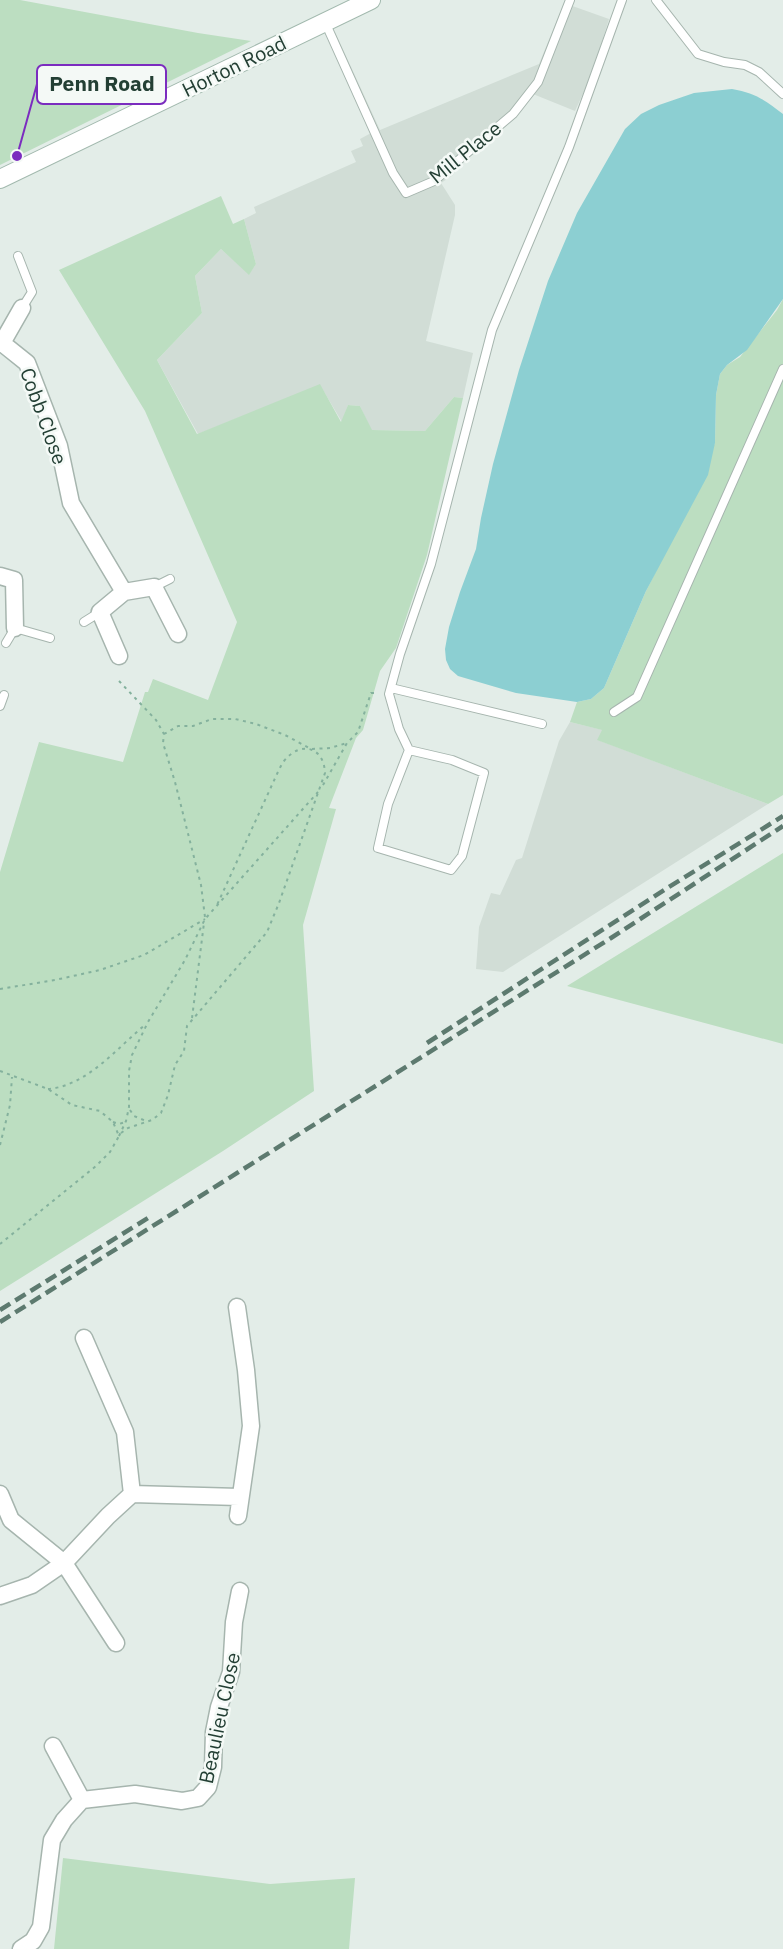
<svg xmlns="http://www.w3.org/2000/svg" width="783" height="1949" viewBox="0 0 783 1949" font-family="'IBM Plex Sans',sans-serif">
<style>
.built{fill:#d1ddd6}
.green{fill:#bcdec1}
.water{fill:#8ccfd2}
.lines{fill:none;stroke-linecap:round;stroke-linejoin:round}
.service-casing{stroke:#a6b5ae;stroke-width:10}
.minor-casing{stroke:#a6b5ae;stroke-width:19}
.secondary-casing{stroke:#a2b9ae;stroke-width:20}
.path{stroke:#84b19d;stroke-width:2;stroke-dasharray:3 4.5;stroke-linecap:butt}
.service{stroke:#fff;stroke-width:8}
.minor{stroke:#fff;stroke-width:16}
.secondary{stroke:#fff;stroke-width:18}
.rail{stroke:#5d7a6f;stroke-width:4.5;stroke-dasharray:12 6;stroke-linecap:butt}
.labels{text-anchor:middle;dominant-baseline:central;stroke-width:5;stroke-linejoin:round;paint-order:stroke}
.street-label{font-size:20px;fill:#233f34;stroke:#f4f9f6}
.leader{fill:none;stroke:#7b2cbf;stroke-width:2}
.callout-dot{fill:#7b2cbf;stroke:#f4f9f6;stroke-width:2}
.callout{fill:#f4f9f6;stroke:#7b2cbf;stroke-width:2}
.callout-label{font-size:21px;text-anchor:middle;font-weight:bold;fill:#233f34}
</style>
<rect width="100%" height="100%" fill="#e3ede8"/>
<!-- built -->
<path class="built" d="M564 3 609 19 592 74 575 111 528 92 523 104 507 125 460 164 453 175 441 183 455 205V215L426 341 473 353 463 398 454 397 425 431 371 430 360 406 348 405 342 422 320 385 198 434 157 360 202 313 195 276 221 249 249 274 256 264 244 219 256 213 254 207 356 162 351 151 363 146 360 139 371 133 327 36 335 32 380 130 539 64Z
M570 722 603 730 598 740 768 804 503 972 476 969 479 927 491 893 500 895 516 860 522 858 559 741Z"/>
<!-- green -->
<path class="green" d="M0 0H20L198 33 251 41 0 165Z
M221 196 233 224 244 219 256 264 249 275 221 249 195 276 202 313 157 360 197 434 320 384 341 422 348 405 360 406 372 430 425 431 454 397 463 398 427 555 396 648 380 671 363 730 356 738 329 808 336 809 303 925 314 1091 223 1151 0 1291V872L39 742 123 762 145 692H148L153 679 208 700 237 622 145 411 59 270Z
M783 299V795L768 804 597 740 602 730 570 722 577 702 591 699 604 688 646 591 674 535 715 443 716 395 720 374 727 365 740 357 777 310Z
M783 853V1044L567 986Z
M63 1858 270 1884 355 1878 349 1949H54Z"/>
<!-- water -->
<path class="water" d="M732 89C755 93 765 100 783 114V299L747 350 727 365 720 374 716 395 715 443 708 475 646 591 604 688 591 699 577 702 516 693 458 676 450 669 446 660 445 649 449 627 460 592 476 549 481 518 493 464 519 370 548 281 577 213 625 129 641 114 659 105 694 93Z"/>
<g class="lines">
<defs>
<path id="service" d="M656 0 698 54 724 62 745 65 759 72 783 94
M325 22 393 173 406 193 434 181 513 114 538 82 570 0
M18 256 32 292 22 308
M154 587 170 579
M84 622 100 612
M6 643 15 628 50 638
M391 688 542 724
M0 706 4 695
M614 712 637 697 783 369
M409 750 452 760 484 773 462 856 451 870 378 848 388 804 409 750 399 729 389 694 400 654 431 564 492 330 569 147 622 0"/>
<path id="minor" d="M2 343 22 308
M0 344 2 343 27 363 59 446 71 503 124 592
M0 576 14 580 15 628
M119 656 100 612 124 592 154 587 178 634
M237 1307 246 1370 251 1426 238 1516
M84 1338 125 1432 132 1494
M0 1494 11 1520 64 1563 116 1643
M0 1596 32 1585 64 1563 108 1516 132 1494 239 1497
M53 1746 82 1800
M21 1949 33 1941 41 1927 52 1840 64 1820 82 1800 135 1794 182 1801 198 1798 208 1787 213 1767 214 1732 219 1707 231 1672 234 1622 240 1591"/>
<path id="secondary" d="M0 179 371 0"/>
</defs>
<!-- service casing -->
<use href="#service" class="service-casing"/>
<!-- minor casing -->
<use href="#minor" class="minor-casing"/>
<!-- secondary casing -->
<use href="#secondary" class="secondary-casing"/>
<!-- path -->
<path class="path" d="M119 681 156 720 164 734 163 743 175 782 201 885 205 917
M164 734 178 726H193L212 719H235L256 724 285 735 311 749 330 748 347 743
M323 785 347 743 358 732 371 693H377
M0 989 55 980 100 970 144 955 205 919
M192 1018 204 923
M0 1071 48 1089 72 1105 100 1111 113 1122 119 1136 110 1152 96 1166 0 1244
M48 1089C87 1086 117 1048 146 1024
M130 1110 134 1116 146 1121
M113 1122 119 1124 125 1122
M121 1133 128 1128 152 1120 161 1113 168 1095 175 1065 184 1051 187 1026 267 932 279 903 325 773C324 747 301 740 284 761 281 765 279 770 277 774L217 905
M119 1136 126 1121 129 1107V1071L132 1055 148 1022 185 960 205 919 318 792
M0 1145 10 1105 12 1077"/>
<!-- service -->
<use href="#service" class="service"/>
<!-- minor -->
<use href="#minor" class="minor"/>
<!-- secondary -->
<use href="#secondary" class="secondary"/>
<!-- rail -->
<path class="rail" d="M427 1043 669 887 783 816
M0 1310 148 1218
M0 1322 611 938 783 826"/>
</g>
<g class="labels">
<!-- street labels -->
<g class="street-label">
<text transform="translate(234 66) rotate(-26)">Horton Road</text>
<text transform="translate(465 152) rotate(-39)">Mill Place</text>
<text transform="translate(44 416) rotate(70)">Cobb Close</text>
<text transform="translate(219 1718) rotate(-78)">Beaulieu Close</text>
</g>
</g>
<!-- callouts -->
<path class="leader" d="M17 156L37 84"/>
<circle class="callout-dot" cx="17" cy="156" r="6"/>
<rect class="callout" x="37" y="65" width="129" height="39" rx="6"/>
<g class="callout-label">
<text x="102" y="91">Penn Road</text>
</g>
</svg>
